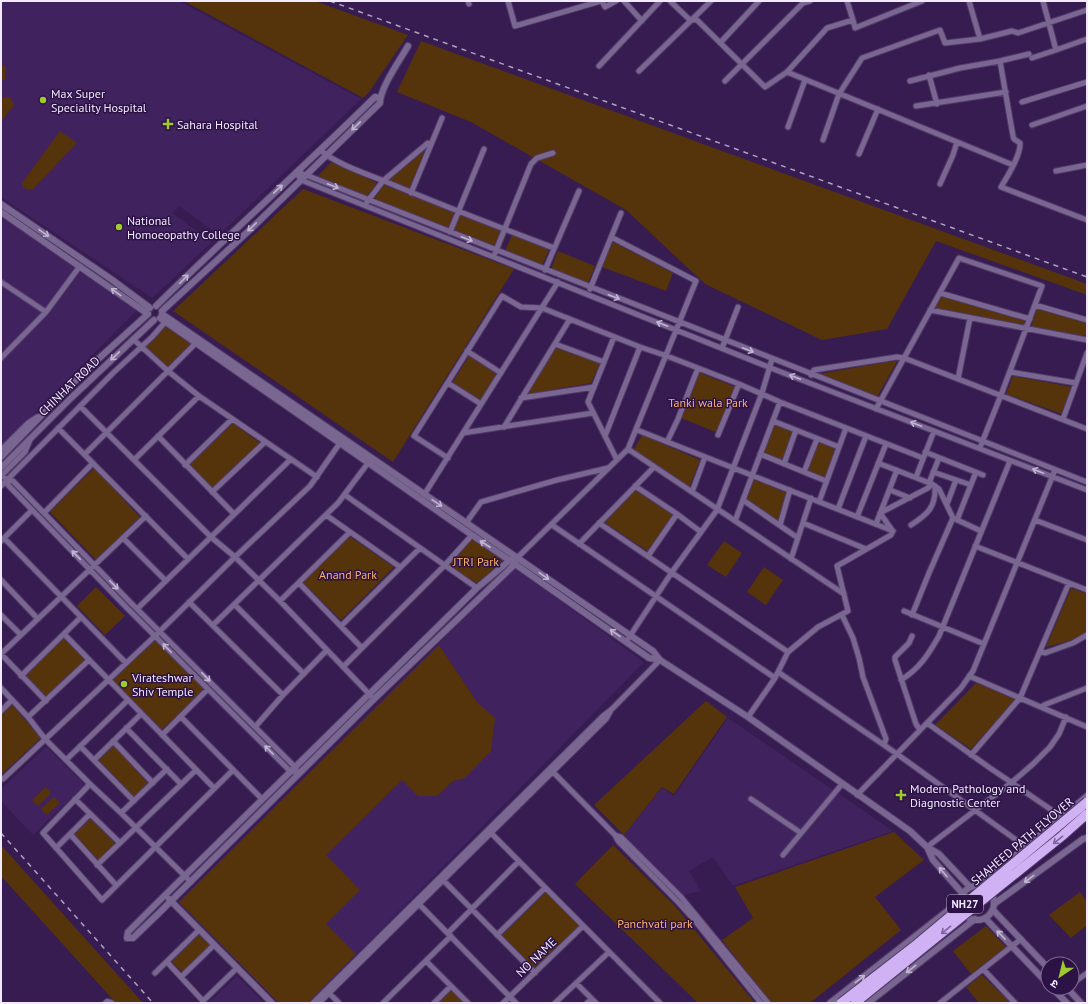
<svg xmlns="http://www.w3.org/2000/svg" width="1088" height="1004" viewBox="0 0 1088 1004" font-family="'PT Sans','Noto Sans Devanagari',sans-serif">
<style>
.built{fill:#40225e}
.green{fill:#55330b}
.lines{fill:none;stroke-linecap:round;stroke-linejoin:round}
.minor-casing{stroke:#513969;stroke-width:7}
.tertiary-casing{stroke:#513969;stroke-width:8}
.minor{stroke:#796691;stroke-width:5}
.tertiary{stroke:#796691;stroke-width:6}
.rail{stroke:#b1a2c1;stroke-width:1.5;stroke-dasharray:5 5;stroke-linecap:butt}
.trunk-bridge-casing{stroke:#513969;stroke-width:11;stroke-linecap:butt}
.trunk-bridge{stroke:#d0b2f4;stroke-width:9}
.oneway{stroke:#c2b5d2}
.oneway2{stroke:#7e629d}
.poi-dot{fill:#9fca2d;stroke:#2d1246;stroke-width:1.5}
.labels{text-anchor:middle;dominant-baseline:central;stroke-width:3;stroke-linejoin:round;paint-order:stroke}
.shield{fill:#2d1246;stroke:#b7a9c7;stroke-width:1}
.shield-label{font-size:11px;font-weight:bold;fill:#f2eafe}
.poi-label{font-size:12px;fill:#f2eafe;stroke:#2d1246;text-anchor:start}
.street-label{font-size:12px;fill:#f2eafe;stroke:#2d1246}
.park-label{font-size:12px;fill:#fbb268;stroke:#2d1246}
</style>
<rect width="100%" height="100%" fill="#371c51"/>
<!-- built -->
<path class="built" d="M1 1H179L361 99 219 235 179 206 172 213 212 242 152 298 1 197Z
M1 217 81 271 136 311 1 447Z
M515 568 644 662 309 1003H278L178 902Z
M728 718 893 831 733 886 713 857 689 871 701 891 683 895 624 835 662 788 674 796Z
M46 747 85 785 33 835 1 801V789Z
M237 976 264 1003H208Z"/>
<!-- green -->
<path class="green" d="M184 1H315L408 35 369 92 363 98Z
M421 41 1087 284V295L936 241 887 329 822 340 705 284 626 210 471 122 397 92Z
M1 64 6 67 5 80H1Z
M10 97 14 105 1 122V98Z
M60 131 77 143 33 189 27 190 23 187 22 183Z
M425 150 410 188 388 181Z
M331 162 377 183 367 196 318 176Z
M384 185 454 213 448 229 374 199Z
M303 189 514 269 393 462 173 311Z
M459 215 507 233 501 249 453 231Z
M512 235 549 249 542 266 505 251Z
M613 242 673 273 666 291 602 267Z
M558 251 595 266 588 283 551 269Z
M940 296 1026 321 1025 325 935 308Z
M1037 309 1087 323V336L1031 327Z
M167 325 193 343 167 369 144 346Z
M555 347 600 363 591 383 527 394Z
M469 356 497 373 480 400 452 383Z
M898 360 877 397 819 374Z
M698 372 735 387 718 433 681 418Z
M1013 376 1072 387 1062 414 1006 394Z
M233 423 260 443 212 488 190 464Z
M774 424 793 432 782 462 762 454Z
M642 435 700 460 689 488 634 449Z
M818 441 836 449 824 479 806 471Z
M94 468 140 517 96 560 50 512Z
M754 479 786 493 778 520 746 499Z
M636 490 673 515 649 552 604 522Z
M349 536 394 567 341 620 303 582Z
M475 536 505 557 478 584 447 565Z
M724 541 742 553 726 577 707 565Z
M764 567 783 580 766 605 747 592Z
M96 587 125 616 105 635 77 606Z
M1071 588 1087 594V632L1069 641 1046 647Z
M64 636 86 660 46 698 24 675Z
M155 639 205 689 161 730 112 680Z
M439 645 477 702 495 718 491 751 465 778 453 781 437 796H418L402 780 326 855 360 890 326 924 356 954 308 1003H279L179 902Z
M976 683 1016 699 971 749 935 725Z
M706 701 727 717 674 794 662 787 624 835 594 805Z
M12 705 41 738 2 774 1 715Z
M113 743 151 782 134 799 96 759Z
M46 787 51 793 38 806 32 800Z
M54 797 60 803 47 815 41 809Z
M91 818 115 843 98 860 74 834Z
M894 832 924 860 875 897 901 930 810 1003H771L722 940 753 918 735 887Z
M1 845 143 1003H116L1 876Z
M613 845 675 906 755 1003H698L575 884Z
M546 892 580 926 536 969 502 935Z
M1080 892 1087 902V925L1071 938 1049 915Z
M986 926 1006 947 971 974 953 951Z
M199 933 210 945 182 972 170 960Z
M982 975 1011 1003H979L966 987Z
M451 990 464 1003H438Z"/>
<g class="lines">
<defs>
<path id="minor" d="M468 1 469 4
M508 1 515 26 601 1
M602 1 605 7 616 1
M624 1 642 21
M670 1 689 19 697 20 765 87 787 72 827 28 853 20 855 28 922 1
M847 1 853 20
M969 1 980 39 1012 31 1018 33 1087 10
M1043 1 1056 50 1087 39
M720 43 759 1
M1032 58 1056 50
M1000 61 1029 54
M599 66 660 1
M639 71 711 1
M787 72 1013 165
M929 75 937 104
M725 81 803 3 810 1
M910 81 960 68 1000 61 1013 136 1014 139 1020 143C1021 155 1007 177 1001 187L1087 220
M1022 102 1087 82
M916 106 1006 92
M1032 125 1087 106
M788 127 805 80
M823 140 839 94 862 58 940 30 945 43 980 39
M320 150C338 165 367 174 389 183 443 206 499 227 554 248
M859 154 878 109
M1056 171 1087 165
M296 172 301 180 781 372 1087 490
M296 172 306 175 1087 482
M940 184 953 155 957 142
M411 193 442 118
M367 202 383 181 428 143 431 144
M450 232 484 149
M495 253 531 164 537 158 553 153
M545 270 579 191
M1 282 46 312
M590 289 621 213
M940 293 1030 319
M1035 305 1087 320
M930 310 1087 340
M614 337 588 402 617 460
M133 339 168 371 199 396 317 477
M555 344 604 362
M722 348 738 307
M467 351 501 373
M1 358 46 312 80 266
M1010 372 1076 383
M811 375 814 370 897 357 904 358 1087 429
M958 379 970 318
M448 383 481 404
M521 398 594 387
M80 406 211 537 235 557 280 601 374 699
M876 409 959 258 1042 286 1001 395 981 445
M1063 419 1087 353
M773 421 839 447
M504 427 570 319
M58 428 188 559
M637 430 893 531
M463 433 593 413
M718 435 739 384
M158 436 234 514
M605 436 640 347
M667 442 678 419 698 368
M628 449 844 594
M1 450 28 423 37 417
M925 452 983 475
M85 454 196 343
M760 454 826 481
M448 458 414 436 502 296 521 307 542 308 640 347 667 356 739 384 780 402 923 458
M134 460 199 396
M878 463 932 484 939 489 953 518 981 531
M784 464 796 430
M185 465 232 419
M804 472 817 439
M933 472 971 485
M2 475 7 480 13 481 131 603 295 767 298 774
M1 476 25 452 30 440
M916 477 934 431
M7 480 8 485 127 608 290 771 293 772
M929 483 939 458
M1 486 113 373 152 337 167 320
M635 486 677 514 701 532
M890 490 910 498
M212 492 265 442
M692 492 705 457
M345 495 477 588
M424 495 558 282
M743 500 798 538
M819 502 846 428
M947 504 956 480
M838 509 866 436
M44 513 93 463
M326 515 400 567
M857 517 886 444
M957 520 976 472
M1035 520 1087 540
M735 521 780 402
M466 523 481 502 557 480 608 468
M599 523 788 652
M803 523 866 549
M876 524 897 470
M552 525 775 678
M780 525 790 490
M911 525C928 514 936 507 935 486
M892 530 880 513 928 488 932 484
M4 538 126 663
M123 538 166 581
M1 541 32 510
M579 544 654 467
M975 546 1087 590
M648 556 677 514
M517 558 628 449 696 281 611 237
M791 559 811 498
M1 580 38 619
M299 583 362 648
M280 601 350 532
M189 602 283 695
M235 605 304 674
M137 609 291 459
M904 611 984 644
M1 615 21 635
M842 615 853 638 859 658 863 677 886 739 884 745
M912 615 929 573 953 518
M213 625 338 503 368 463
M341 626 420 548
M64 634 214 788
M912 636 909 643 895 657V660L916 724 920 730
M628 639 672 572 717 510 762 393 772 359
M1040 651 1045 653 1073 643 1087 635
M1 654 146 516
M1 654 46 701
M343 667 444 566 472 535
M778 672 897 754 1026 847
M21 676 81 617
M969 676 1087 727
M901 680C920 668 928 655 939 636L1010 461
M1 688 28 717 45 739 90 784 121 813 191 882
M1044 708V705L1087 688
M1 711 12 700
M28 717 89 660
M181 717 262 799
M748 717 775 678 788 652 818 627 848 611 837 566 891 535 893 531
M927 723 990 768 1056 813 1061 818
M255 727 283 695 327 650
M126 728 181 784
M162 735 208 689
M113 741 153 783
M80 746 134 801
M971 755 1020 698 1069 583
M66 760 128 700
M94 760 141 714
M550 769 615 835 621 837 681 897 768 1003
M1 778 3 779 155 636 235 557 310 486 340 443
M90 784 43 833 102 900 233 770
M857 795 961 688 973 671 1055 470
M75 799 120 843
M751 799 801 833
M121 813 167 769
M489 831 660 1003
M70 834 116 885
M615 835 618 841 679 903 696 922 761 1003
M927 847 1011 783 1033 764 1050 747 1059 734 1066 717
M56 848 90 814
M783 855 842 784
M97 865 196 770
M441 878 535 973
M419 904 516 1003
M448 933 519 861
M497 935 545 888
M426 961 468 1003
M167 962 203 1001 237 968
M983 969 1015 1003
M155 973 199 930
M181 977 214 945
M576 983 596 1003
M1072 984 1087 973
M329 993 339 1003
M313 1003 603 716 612 709 660 660
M319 1003 606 719 610 712
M383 1003 451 936
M434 1003 451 986
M503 1003 583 926
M555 1003 609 952
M587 1003 592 999
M940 1003 1021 939"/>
<path id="tertiary" d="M1 204 111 279 150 308
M1 212 148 314 85 371 1 457
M156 306C228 235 303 168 375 97L380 98
M162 311 254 226 380 103C380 88 400 60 408 46
M162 314 653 651 660 660
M160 318 472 535 515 564 649 658 660 660 748 717 910 831 927 847 939 854 970 887
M1 468 71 398 154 320
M517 558 515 564 374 699 159 913 133 938H127L128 932 154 906 477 588 510 560Z
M927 847 933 860 963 894
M979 886 1087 796
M960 903a17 17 0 1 1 34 0a17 17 0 1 1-34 0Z
M169 899 272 1003
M994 904 1083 839 1087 838
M993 910 1048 968
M985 918 1048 984
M1052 988 1067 1003
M1067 988 1081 1003
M106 1003 107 1002 111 1003
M830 1003 960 901
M868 1003 975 919"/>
</defs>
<!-- minor casing -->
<use href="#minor" class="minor-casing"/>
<!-- tertiary casing -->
<use href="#tertiary" class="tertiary-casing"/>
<!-- minor -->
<use href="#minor" class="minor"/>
<!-- tertiary -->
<use href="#tertiary" class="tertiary"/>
<!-- rail -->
<path class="rail" d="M330 1 1087 277
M1 833 153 1003"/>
<defs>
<path id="trunk-bridge" d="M841 1003 917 944 1087 802
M855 1003 1062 836 1087 814"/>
</defs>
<!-- trunk-bridge casing -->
<use href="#trunk-bridge" class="trunk-bridge-casing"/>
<!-- trunk-bridge -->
<use href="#trunk-bridge" class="trunk-bridge"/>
</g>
<!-- one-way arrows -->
<defs><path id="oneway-shaft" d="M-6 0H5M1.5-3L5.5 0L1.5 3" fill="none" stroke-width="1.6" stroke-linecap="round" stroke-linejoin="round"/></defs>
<g class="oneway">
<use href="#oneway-shaft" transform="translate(356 126) rotate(136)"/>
<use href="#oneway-shaft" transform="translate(333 186) rotate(22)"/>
<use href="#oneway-shaft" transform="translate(278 189) rotate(-43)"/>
<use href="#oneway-shaft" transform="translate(252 227) rotate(136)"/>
<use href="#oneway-shaft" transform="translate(44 233) rotate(34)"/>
<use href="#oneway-shaft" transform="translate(467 239) rotate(22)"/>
<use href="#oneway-shaft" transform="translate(184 279) rotate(-45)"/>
<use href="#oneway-shaft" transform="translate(116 292) rotate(-144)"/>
<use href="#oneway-shaft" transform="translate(614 297) rotate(21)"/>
<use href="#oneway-shaft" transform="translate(662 324) rotate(-158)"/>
<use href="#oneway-shaft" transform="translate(748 350) rotate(21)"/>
<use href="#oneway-shaft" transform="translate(115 356) rotate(136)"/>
<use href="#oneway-shaft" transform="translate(795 377) rotate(-159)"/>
<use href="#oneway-shaft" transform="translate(916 424) rotate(-159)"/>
<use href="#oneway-shaft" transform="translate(1038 471) rotate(-159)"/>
<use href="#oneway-shaft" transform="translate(437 503) rotate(34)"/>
<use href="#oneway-shaft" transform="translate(485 544) rotate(-147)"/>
<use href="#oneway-shaft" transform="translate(76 555) rotate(-134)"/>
<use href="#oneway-shaft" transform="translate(544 576) rotate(35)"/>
<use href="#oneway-shaft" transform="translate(114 585) rotate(46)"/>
<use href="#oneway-shaft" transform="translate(615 633) rotate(-145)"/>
<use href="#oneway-shaft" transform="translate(167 648) rotate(-135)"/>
<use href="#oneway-shaft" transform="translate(206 677) rotate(46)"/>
<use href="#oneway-shaft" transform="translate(269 750) rotate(-135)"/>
<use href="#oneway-shaft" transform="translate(943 872) rotate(-131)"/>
<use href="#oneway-shaft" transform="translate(1029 879) rotate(143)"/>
<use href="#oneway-shaft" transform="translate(1001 935) rotate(-134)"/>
<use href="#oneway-shaft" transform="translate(911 969) rotate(142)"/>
<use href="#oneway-shaft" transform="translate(860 979) rotate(-38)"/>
</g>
<g class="oneway2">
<use href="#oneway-shaft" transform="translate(1058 840) rotate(141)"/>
<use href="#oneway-shaft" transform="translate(946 930) rotate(141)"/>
</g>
<!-- markers -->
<g class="poi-dot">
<circle cx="43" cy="100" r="4"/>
<path d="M166 118h4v4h4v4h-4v4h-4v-4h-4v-4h4z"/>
<circle cx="119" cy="227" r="4"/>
<circle cx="124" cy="684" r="4"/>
<path d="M899 789h4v4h4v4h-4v4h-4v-4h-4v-4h4z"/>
</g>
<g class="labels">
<!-- shield labels -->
<rect class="shield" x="947" y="895" width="36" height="18" rx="3"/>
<g class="shield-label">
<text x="965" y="904">NH27</text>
</g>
<!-- poi labels -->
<g class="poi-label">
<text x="51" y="93">Max Super<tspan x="51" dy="14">Speciality Hospital</tspan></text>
<text x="177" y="124">Sahara Hospital</text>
<text x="127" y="220">National<tspan x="127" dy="14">Homoeopathy College</tspan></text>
<text x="132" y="677">Virateshwar<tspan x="132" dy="14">Shiv Temple</tspan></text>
<text x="910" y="788">Modern Pathology and<tspan x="910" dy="14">Diagnostic Center</tspan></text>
</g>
<!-- street labels -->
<g class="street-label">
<text transform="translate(69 386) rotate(-44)">CHINHAT ROAD</text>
<text transform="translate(1022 841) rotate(-40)">SHAHEED PATH FLYOVER</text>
<text transform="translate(536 957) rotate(-44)">NO NAME</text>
</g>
<!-- park labels -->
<g class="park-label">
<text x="708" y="402">Tanki wala Park</text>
<text x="476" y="561">JTRI Park</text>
<text x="348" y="574">Anand Park</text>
<text x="655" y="923">Panchvati park</text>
</g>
</g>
<!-- border -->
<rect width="1088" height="1004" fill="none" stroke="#f2eafe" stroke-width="4"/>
<!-- north arrow -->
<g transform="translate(1060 976) rotate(215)"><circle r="19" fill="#2d1246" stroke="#7c6890"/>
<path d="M0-3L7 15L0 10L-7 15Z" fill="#9fca2d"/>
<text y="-6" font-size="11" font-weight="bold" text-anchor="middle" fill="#f2eafe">उ</text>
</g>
</svg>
